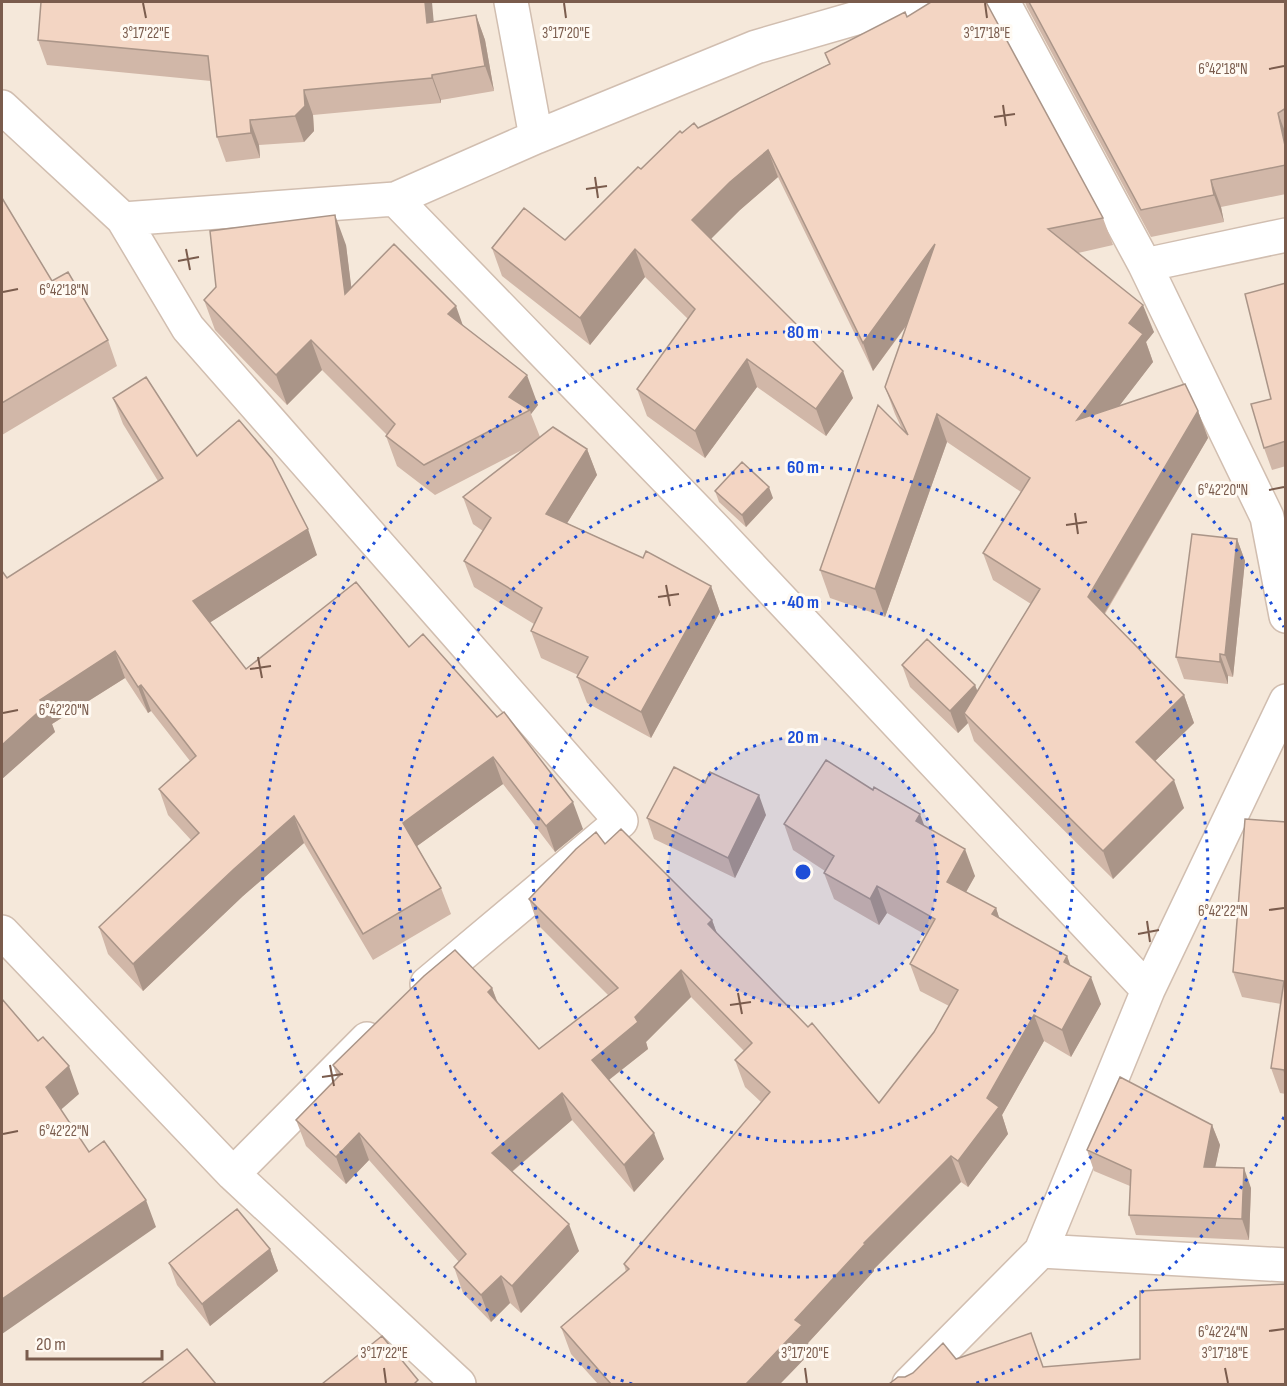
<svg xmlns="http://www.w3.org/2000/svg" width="1287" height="1386" viewBox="0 0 1287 1386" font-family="'Sofia Sans Condensed',sans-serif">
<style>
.residential{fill:#f5e8da}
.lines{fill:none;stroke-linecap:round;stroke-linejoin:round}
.minor-casing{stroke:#d1beb0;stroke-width:36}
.minor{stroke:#fff;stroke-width:33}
.wall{fill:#d1b7a8}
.shaded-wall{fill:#aa9588}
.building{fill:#f3d5c3;stroke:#aa9588;stroke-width:1.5}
.ticks{fill:none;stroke:#7a5c4d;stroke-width:2}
.ring{fill:none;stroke:#1d4ed8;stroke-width:3;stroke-dasharray:3 6}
.ticks-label{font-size:15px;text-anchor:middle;fill:#7a5c4d;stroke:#fffaf3;stroke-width:6;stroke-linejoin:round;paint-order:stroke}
.centre{fill:#1d4ed8;stroke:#fffaf3;stroke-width:3}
.ring-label{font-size:18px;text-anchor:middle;font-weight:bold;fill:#1d4ed8;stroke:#fffaf3;stroke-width:6;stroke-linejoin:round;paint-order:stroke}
</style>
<rect width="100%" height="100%" fill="#fdf6ec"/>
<!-- residential -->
<path class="residential" d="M2 2H1285V1384H2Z"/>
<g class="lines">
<defs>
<path id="minor" d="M511 2 536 137
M1003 2 1145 265 1267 517 1286 616
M2 107 123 219 188 328 621 821 427 984
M395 199 716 530 1148 990
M123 219 395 199 536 137 756 47 912 2
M1145 265 1286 235
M2 932 233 1174 459 1384
M233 1174 367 1039
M1041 1251 1286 1265
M909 1384 1041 1251 1148 990 1286 701"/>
</defs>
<!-- minor casing -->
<use href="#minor" class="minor-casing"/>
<!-- minor -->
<use href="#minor" class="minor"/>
</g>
<!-- wall -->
<path class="wall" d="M1025 2H1286V194L1221 207 1224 222 1151 237 1027 7Z
M476 15 485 40 494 91 441 100V103L313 115 314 131 304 142 259 145 260 158 226 162 217 137 211 81 47 65 38 40 434 22Z
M907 17 1103 218 1113 245 1078 253 1154 332 1146 342 1153 362 1119 406 1198 411 1208 438 1105 614 1184 695 1194 723 1155 761 1184 808 1113 879 974 741 968 723 958 733 910 687 902 665 975 685 978 692 1031 604 993 580 983 553 1021 492 947 442 885 617 830 598 820 570 902 429 895 414 885 387 907 325 873 371 778 177 740 210 710 239 853 398 826 436 757 387 705 458 647 416 637 389 688 319 645 277 590 345 502 276 492 248 565 240 641 169 682 133 698 128 829 64 825 53Z
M2 198 52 281 108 340 117 366 2 435Z
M346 245 351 287 464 327 538 405 531 414 540 437 587 449 597 475 567 523 643 558 711 586 720 612 651 738 587 703 577 677 578 675 541 658 531 631 534 624 474 587 464 561 483 531 473 524 463 497 526 448 435 495 397 466 386 436 387 435 322 370 287 405 215 330 204 300Z
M1286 283V466L1272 470 1264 448 1271 399Z
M113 398 197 456 317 555 210 622 246 669 409 647 583 829 555 852 503 784 417 846 441 888 451 914 373 960 304 843 243 896 143 991 108 954 99 927 191 840 168 815 159 789 190 761 151 711 148 713 125 678 52 724 55 732 2 779 7 578 158 481 123 424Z
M715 491 773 498 746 527 719 502Z
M1237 539 1245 561 1233 677 1228 676V684L1184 679 1176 657Z
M705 783 766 815 735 878 654 839 647 818Z
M1286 822V1094L1280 1093 1271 1068 1281 1004 1242 997 1233 972Z
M784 824 924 825 975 876 966 892 996 908 999 918 1067 956 1070 966 1101 1004 1071 1057 1044 1041 1002 1115 1008 1134 968 1187 961 1182 874 1269V1271L808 1343 811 1352 780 1384H598L571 1354 561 1327 626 1272 624 1264 761 1102 745 1087 735 1060 744 1051 691 997 646 1042 648 1049 609 1080 664 1159 634 1192 572 1120 512 1172 579 1251 521 1313 510 1303 491 1322 463 1293 454 1267 459 1262 369 1160 346 1184 306 1146 296 1120 337 1077 333 1065 492 988 498 1003 539 1049 608 995 538 925 529 899 605 844 712 920 717 934 879 1103 934 1032 949 1006 920 991 910 964 926 935 887 913 879 925 834 899 824 873 825 871 793 850Z
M1212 1125 1220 1145 1215 1167 1251 1188 1249 1240 1136 1235 1129 1215 1130 1186 1094 1171 1087 1150Z
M270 1249 278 1271 210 1326 177 1285 169 1263Z"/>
<!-- shaded-wall -->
<path class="shaded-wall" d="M425 2H432L436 48 427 23Z
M476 15 485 40 494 91 485 66Z
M432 75 441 100V103L432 78Z
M304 90 313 115 314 131 304 142 295 116Z
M1278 113 1286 134V150Z
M250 120 259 145 260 158 251 133Z
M768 150 778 177 740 210 702 248 692 220 730 182Z
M1211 180 1221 207 1224 222 1214 195Z
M335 215 346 245 356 324 345 294Z
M935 244 945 272 873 371 863 343Z
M635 249 645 277 590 345 580 318Z
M1143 305 1154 332 1146 342 1153 362 1087 448 1077 420 1129 323Z
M456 306 467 337 448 314Z
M311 340 322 370 287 405 276 375Z
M747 359 757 387 705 458 695 431Z
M843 371 853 398 826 436 816 409Z
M527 375 538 405 531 414 530 410 509 397Z
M1198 411 1208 438 1098 624 1088 597Z
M937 414 947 442 885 617 875 589Z
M587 449 597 475 556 541 546 514Z
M769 487 773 498 746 527 742 515Z
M308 529 317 555 203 627 193 601Z
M1237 539 1245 561 1233 677 1225 655Z
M711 586 720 612 651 738 641 712Z
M115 651 125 678 52 724 55 732 2 779V745L40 700Z
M1220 654 1228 676V684L1220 662Z
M141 685 151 711 148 713 138 687Z
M975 685 983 707 964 713 968 723 958 733 950 711Z
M1184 695 1194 723 1146 770 1136 742Z
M493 757 503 784 413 849 403 823Z
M1174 780 1184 808 1113 879 1103 851Z
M759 795 766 815 735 878 728 858Z
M573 802 583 829 555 852 546 826Z
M920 814 930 841 916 821Z
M294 816 304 843 243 896 143 991 133 964 234 869Z
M965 849 975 876 957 908 947 882Z
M877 886 887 913 879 925 870 899Z
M996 908 1005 935 992 914Z
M712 920 722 947 708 924Z
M1067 956 1077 983 1064 962Z
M681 970 691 997 646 1042 648 1049 601 1086 592 1060Z
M1091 977 1101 1004 1071 1057 1062 1030Z
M492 988 502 1015 488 992Z
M1034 1015 1044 1041 1002 1115 1008 1134 968 1187 958 1161 987 1098Z
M69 1066 79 1094 56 1114 46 1087Z
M562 1093 572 1120 502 1180 492 1153Z
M1212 1125 1220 1145 1211 1187 1204 1167Z
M359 1133 369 1160 346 1184 336 1157Z
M654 1133 664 1159 634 1192 624 1165Z
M951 1156 961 1182 874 1269V1271L808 1343 811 1352 780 1384H746L795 1320 864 1243Z
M1244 1168 1251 1188 1249 1240 1242 1219Z
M146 1200 156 1227 2 1334V1299Z
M569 1224 579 1251 521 1313 512 1286Z
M270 1249 278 1271 210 1326 202 1304Z
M501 1276 510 1303 491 1322 481 1295Z"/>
<!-- building -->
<path class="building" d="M41 2H425L427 23 476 15 485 66 432 75V78L304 90 305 106 295 116 250 120 251 133 217 137 208 56 38 40Z
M931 2H986L1103 218 1048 229 1143 305 1129 323 1143 334 1077 420 1185 384 1198 411 1088 597 1184 695 1136 742 1174 780 1103 851 964 713 1040 589 983 553 1030 478 937 414 875 589 820 570 878 405 908 435 885 387 935 244 863 343 768 150 730 182 692 220 843 371 816 409 747 359 695 431 637 389 695 309 635 249 580 318 492 248 524 208 565 240 638 167 641 169 680 131 682 133 694 123 698 128 830 64 825 53 905 12 907 17Z
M1029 2H1286V108L1278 113 1286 150V165L1211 180 1214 195 1141 210Z
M2 198 52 281 68 272 108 340 2 403Z
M335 215 345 294 394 244 456 306 448 314 527 375 509 397 530 410 424 465 386 436 395 424 311 340 276 375 204 300 216 287 210 231Z
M1286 283V441L1264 448 1251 404 1271 399 1245 294Z
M146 377 197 456 239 420 272 459 308 529 193 601 246 669 356 582 409 647 423 634 497 717 504 712 573 802 546 826 493 757 403 823 441 888 363 934 294 816 234 869 133 964 99 927 199 833 159 789 196 756 141 685 138 687 115 651 40 700 45 706 2 745V571L7 578 163 478 113 398Z
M553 427 587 449 546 514 643 558 646 551 711 586 641 712 577 677 588 657 531 631 542 608 464 561 491 518 463 497Z
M742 462 769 487 742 515 715 491Z
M1192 534 1237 539 1225 655 1220 654V662L1176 657Z
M927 639 975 685 950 711 902 665Z
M826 760 873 790 874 787 920 814 916 821 965 849 947 882 996 908 992 914 1067 956 1064 962 1091 977 1062 1030 1034 1015 987 1098 999 1107 958 1161 951 1156 864 1243 865 1244 795 1320 802 1325 746 1384H611L561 1327 629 1269 624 1264 770 1092 735 1060 752 1043 681 970 635 1017 638 1022 592 1060 654 1133 624 1165 562 1093 492 1153 569 1224 512 1286 501 1276 481 1295 454 1267 466 1254 359 1133 336 1157 296 1120 341 1074 333 1065 424 976 455 950 492 988 488 992 539 1049 618 988 529 899 576 849 596 832 605 844 621 829 712 920 708 924 808 1027 812 1023 879 1103 934 1032 958 990 910 964 935 919 877 886 870 899 824 873 834 856 784 824Z
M674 767 705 783 710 772 759 795 728 858 647 818Z
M1245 819 1286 822V1077L1284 1070 1271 1068 1284 981 1233 972Z
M2 999 38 1041 43 1037 69 1066 46 1087 89 1152 104 1141 146 1200 2 1299Z
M1120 1077 1212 1125 1204 1167 1244 1168 1242 1219 1129 1215 1131 1170 1087 1150Z
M237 1209 270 1249 202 1304 169 1263Z
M1286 1284V1384H889L898 1377H905L913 1373 943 1343 956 1359 1031 1333 1043 1367 1140 1359V1291Z
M382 1336 418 1380 414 1384H322Z
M187 1349 216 1384H141Z"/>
<!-- ticks -->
<path class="ticks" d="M143 3 146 18M564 3 566 18M985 3 987 18M1269 69 1284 66M1003 105 1006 126M994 117 1015 114M595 177 598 198M586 189 607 186M186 249 190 270M178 261 199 257M3 292 18 289M1269 490 1284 487M1075 513 1078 534M1066 525 1087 522M666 585 670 606M658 597 679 594M258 657 262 678M250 669 271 666M3 713 18 710M1269 910 1284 908M1147 921 1150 942M1138 934 1159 930M738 993 742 1014M730 1005 751 1002M330 1065 334 1086M322 1077 343 1074M3 1134 18 1131M1269 1331 1284 1329M384 1368 386 1383M805 1368 807 1383M1225 1368 1228 1383"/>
<!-- distance rings -->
<circle cx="803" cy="872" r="135" fill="#1d4ed8" fill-opacity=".12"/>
<g class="ring">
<circle cx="803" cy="872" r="135"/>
<circle cx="803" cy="872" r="270"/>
<circle cx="803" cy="872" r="405"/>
<path d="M1284 1117A540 540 0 0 1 974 1384M632 1384A540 540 0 1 1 1284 627"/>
</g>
<g class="ticks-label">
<text x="146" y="38">3°17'22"E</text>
<text x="566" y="38">3°17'20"E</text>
<text x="987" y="38">3°17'18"E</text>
<text x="1223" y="74">6°42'18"N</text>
<text x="64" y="295">6°42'18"N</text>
<text x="1223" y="495">6°42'20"N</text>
<text x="64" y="715">6°42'20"N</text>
<text x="1223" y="916">6°42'22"N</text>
<text x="64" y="1136">6°42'22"N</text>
<text x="1223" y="1337">6°42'24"N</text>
<text x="384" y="1358">3°17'22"E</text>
<text x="805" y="1358">3°17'20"E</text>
<text x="1225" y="1358">3°17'18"E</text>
</g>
<circle cx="803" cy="872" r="9" class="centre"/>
<g class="ring-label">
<text x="803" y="338">80 m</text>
<text x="803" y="473">60 m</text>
<text x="803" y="608">40 m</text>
<text x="803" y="743">20 m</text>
</g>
<!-- border -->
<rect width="1287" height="1386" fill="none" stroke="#7a5c4d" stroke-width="6"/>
<!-- scale -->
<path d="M27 1350v9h135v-9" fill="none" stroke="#7a5c4d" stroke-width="3"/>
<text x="36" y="1350" font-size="18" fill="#7a5c4d" stroke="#fffaf3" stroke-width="4.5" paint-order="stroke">20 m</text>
</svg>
